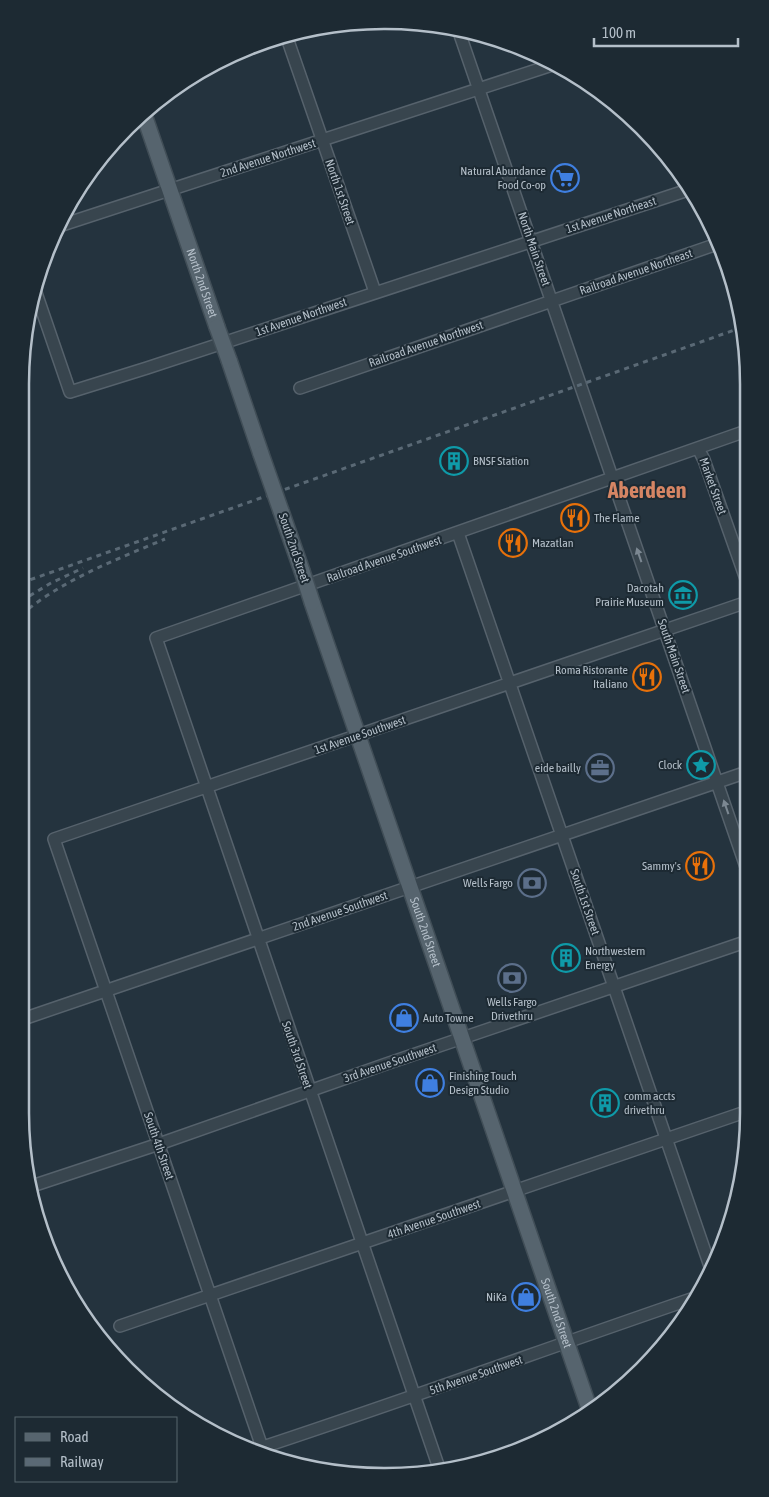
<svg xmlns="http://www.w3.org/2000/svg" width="769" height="1497" viewBox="0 0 769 1497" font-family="'Asap Condensed',sans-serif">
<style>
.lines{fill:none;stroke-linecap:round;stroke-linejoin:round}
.minor-casing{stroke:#56626c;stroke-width:14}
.major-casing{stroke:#414e57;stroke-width:18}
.minor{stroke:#38454e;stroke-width:11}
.major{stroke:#56646e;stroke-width:15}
.rail{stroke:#5a6975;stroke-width:3;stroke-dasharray:5 5;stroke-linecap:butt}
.major-bridge-casing{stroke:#414e57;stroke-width:18;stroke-linecap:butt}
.major-bridge{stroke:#56646e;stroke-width:15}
.oneway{fill:#7c8892}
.labels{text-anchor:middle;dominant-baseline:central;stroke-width:4;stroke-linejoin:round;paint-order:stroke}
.street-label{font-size:12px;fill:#b4bfc9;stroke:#1d2a33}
.poi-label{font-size:12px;fill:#b4bfc9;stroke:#1d2a33;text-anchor:end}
.town-label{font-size:22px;font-weight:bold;fill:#d58564;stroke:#1d2a33}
.rim{fill:none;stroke:#b4bfc9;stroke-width:2.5}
</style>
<rect width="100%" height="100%" fill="#24333e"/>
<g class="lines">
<defs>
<path id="minor" d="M458 29 747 870
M286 35 375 292
M681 175 687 190
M56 227 555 64
M34 287 70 392 147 368 691 189
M300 388 720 243
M698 448 704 460 747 582
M458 533 712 1272
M20 1020 747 772
M32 1186 159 1144 386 1064 748 941
M120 1326 748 1111
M257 1449C403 1401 548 1348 694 1298
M264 1453 54 839 747 602
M440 1471 156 638 746 431"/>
<g id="major">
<path id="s1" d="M143 112 217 327"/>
<path d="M229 360 261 454"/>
<path d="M281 511 302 571"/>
<path id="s2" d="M312 602 589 1408"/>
</g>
</defs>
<!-- minor casing -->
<use href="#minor" class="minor-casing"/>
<!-- major casing -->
<use href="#major" class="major-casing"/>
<!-- minor -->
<use href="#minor" class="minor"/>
<!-- major -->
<use href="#major" class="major"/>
<!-- rail -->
<path class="rail" d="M21 583 743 327
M21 601 51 583 83 568
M21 615C62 580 115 560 165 539
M33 1188 62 1272"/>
<defs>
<path id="major-bridge" d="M217 327 229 360
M261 454 281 511
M302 571 312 602"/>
</defs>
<!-- major-bridge casing -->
<use href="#major-bridge" class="major-bridge-casing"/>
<!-- major-bridge -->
<use href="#major-bridge" class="major-bridge"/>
</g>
<!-- one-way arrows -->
<defs><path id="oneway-solid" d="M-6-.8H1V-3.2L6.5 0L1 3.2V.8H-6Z" transform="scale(1.25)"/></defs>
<g class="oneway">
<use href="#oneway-solid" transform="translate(639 555) rotate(-109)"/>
<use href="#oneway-solid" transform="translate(726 807) rotate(-109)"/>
</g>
<!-- icons -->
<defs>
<symbol id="supermarket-ring" viewBox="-11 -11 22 22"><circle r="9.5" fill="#1d2a33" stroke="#3f7fe0" stroke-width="1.5"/><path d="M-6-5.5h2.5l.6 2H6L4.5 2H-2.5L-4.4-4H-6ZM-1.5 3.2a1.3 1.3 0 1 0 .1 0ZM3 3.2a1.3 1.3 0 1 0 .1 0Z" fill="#3f7fe0"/></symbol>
<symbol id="building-ring" viewBox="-11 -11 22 22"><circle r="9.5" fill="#1d2a33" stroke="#0f9aa8" stroke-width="1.5"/><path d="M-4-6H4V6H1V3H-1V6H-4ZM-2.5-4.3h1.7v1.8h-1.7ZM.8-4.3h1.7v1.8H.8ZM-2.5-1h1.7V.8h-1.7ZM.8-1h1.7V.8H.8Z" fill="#0f9aa8"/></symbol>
<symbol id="restaurant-ring" viewBox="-11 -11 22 22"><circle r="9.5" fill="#1d2a33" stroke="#e8710a" stroke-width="1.5"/><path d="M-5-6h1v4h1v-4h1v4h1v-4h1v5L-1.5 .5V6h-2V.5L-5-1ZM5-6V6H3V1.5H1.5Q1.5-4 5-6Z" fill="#e8710a"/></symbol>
<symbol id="museum-ring" viewBox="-11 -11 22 22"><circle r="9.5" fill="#1d2a33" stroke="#0f9aa8" stroke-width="1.5"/><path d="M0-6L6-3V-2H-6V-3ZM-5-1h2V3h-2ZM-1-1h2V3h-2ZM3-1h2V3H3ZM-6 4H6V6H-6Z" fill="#0f9aa8"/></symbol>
<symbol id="sight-ring" viewBox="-11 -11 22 22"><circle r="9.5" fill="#1d2a33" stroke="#0f9aa8" stroke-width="1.5"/><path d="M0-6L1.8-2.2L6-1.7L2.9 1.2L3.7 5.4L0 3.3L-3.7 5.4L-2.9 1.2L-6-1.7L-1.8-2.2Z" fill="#0f9aa8"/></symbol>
<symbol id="office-ring" viewBox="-11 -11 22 22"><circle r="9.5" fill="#1d2a33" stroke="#5c6f8a" stroke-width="1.5"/><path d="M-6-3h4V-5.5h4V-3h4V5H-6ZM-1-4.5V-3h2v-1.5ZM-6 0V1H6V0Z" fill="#5c6f8a"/></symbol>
<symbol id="bank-ring" viewBox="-11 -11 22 22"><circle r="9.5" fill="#1d2a33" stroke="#5c6f8a" stroke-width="1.5"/><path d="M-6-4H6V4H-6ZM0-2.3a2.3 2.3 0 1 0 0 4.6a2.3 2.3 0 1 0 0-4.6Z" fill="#5c6f8a"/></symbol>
<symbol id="shop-ring" viewBox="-11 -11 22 22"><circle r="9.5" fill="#1d2a33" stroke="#3f7fe0" stroke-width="1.5"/><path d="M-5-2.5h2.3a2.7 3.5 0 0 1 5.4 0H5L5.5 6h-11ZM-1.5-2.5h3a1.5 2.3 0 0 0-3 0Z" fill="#3f7fe0"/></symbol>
</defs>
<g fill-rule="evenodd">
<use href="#supermarket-ring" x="549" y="162" width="32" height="32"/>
<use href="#building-ring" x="438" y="445" width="32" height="32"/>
<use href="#restaurant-ring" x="559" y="502" width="32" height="32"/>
<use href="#restaurant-ring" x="497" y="527" width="32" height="32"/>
<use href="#museum-ring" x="667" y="579" width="32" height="32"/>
<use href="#restaurant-ring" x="631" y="661" width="32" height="32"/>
<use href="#sight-ring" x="685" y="749" width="32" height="32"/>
<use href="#office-ring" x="584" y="752" width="32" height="32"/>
<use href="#restaurant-ring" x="684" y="850" width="32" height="32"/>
<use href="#bank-ring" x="516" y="867" width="32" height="32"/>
<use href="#building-ring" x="550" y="942" width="32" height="32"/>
<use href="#bank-ring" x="496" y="962" width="32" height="32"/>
<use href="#shop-ring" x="388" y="1002" width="32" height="32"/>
<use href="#shop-ring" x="414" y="1067" width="32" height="32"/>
<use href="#building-ring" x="589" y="1087" width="32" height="32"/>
<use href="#shop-ring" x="510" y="1281" width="32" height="32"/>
</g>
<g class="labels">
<!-- street labels -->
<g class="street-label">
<text transform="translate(268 158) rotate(-18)">2nd Avenue Northwest</text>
<text transform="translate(340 192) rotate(71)">North 1st Street</text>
<text transform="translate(611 215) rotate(-18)">1st Avenue Northeast</text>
<text transform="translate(534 249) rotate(71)">North Main Street</text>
<text transform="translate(636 272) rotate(-19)">Railroad Avenue Northeast</text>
<text stroke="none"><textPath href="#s1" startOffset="181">North 2nd Street</textPath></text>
<text transform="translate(301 317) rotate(-19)">1st Avenue Northwest</text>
<text transform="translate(426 344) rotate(-19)">Railroad Avenue Northwest</text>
<text transform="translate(713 486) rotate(70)">Market Street</text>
<text transform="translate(294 548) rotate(71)">South 2nd Street</text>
<text transform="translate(384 559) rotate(-19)">Railroad Avenue Southwest</text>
<text transform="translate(674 656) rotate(71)">South Main Street</text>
<text transform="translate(360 735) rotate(-19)">1st Avenue Southwest</text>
<text transform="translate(585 902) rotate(71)">South 1st Street</text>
<text transform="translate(340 911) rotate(-19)">2nd Avenue Southwest</text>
<text stroke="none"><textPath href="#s2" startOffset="349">South 2nd Street</textPath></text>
<text transform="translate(297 1055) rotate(71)">South 3rd Street</text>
<text transform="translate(390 1063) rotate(-19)">3rd Avenue Southwest</text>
<text transform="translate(159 1146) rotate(71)">South 4th Street</text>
<text transform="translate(434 1219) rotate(-19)">4th Avenue Southwest</text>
<text stroke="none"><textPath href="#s2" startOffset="752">South 2nd Street</textPath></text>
<text transform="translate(476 1375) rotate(-19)">5th Avenue Southwest</text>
</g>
<!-- poi labels -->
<g class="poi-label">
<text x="546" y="171">Natural Abundance<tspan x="546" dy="14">Food Co-op</tspan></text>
<text x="473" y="461" text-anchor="start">BNSF Station</text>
<text x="594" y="518" text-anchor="start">The Flame</text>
<text x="532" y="543" text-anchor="start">Mazatlan</text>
<text x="664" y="588">Dacotah<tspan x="664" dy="14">Prairie Museum</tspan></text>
<text x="628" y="670">Roma Ristorante<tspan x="628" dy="14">Italiano</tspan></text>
<text x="682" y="765">Clock</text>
<text x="581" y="768">eide bailly</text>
<text x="681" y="866">Sammy's</text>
<text x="513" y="883">Wells Fargo</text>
<text x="585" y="951" text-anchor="start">Northwestern<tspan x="585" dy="14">Energy</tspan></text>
<text x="512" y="1002" text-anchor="middle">Wells Fargo<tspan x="512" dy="14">Drivethru</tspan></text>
<text x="423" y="1018" text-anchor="start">Auto Towne</text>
<text x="449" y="1076" text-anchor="start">Finishing Touch<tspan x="449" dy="14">Design Studio</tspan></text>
<text x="624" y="1096" text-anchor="start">comm accts<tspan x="624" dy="14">drivethru</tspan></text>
<text x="507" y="1297">NiKa</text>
</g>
<!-- town labels -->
<g class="town-label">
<text x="647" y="490">Aberdeen</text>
</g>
</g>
<!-- crop -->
<path d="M0 0H769V1497H0ZM384 29H385A355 355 0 0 1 740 384V1113A355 355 0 0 1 385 1468H384A355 355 0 0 1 29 1113V384A355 355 0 0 1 384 29Z" fill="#1d2a33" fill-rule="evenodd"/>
<path class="rim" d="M384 29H385A355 355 0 0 1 740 384V1113A355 355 0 0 1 385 1468H384A355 355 0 0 1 29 1113V384A355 355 0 0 1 384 29Z"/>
<!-- legend -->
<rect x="15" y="1417" width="162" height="65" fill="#1d2a33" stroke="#59666f"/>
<rect x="25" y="1433" width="25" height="8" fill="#56646e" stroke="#59666f"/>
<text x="60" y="1442" font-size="15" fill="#b4bfc9">Road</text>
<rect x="25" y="1458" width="25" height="8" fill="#5a6975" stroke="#59666f"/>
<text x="60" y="1467" font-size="15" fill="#b4bfc9">Railway</text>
<!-- scale -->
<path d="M594 38v8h144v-8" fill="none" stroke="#b4bfc9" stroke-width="2.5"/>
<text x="602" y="38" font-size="15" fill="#b4bfc9" stroke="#1d2a33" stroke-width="4" paint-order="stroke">100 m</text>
</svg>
